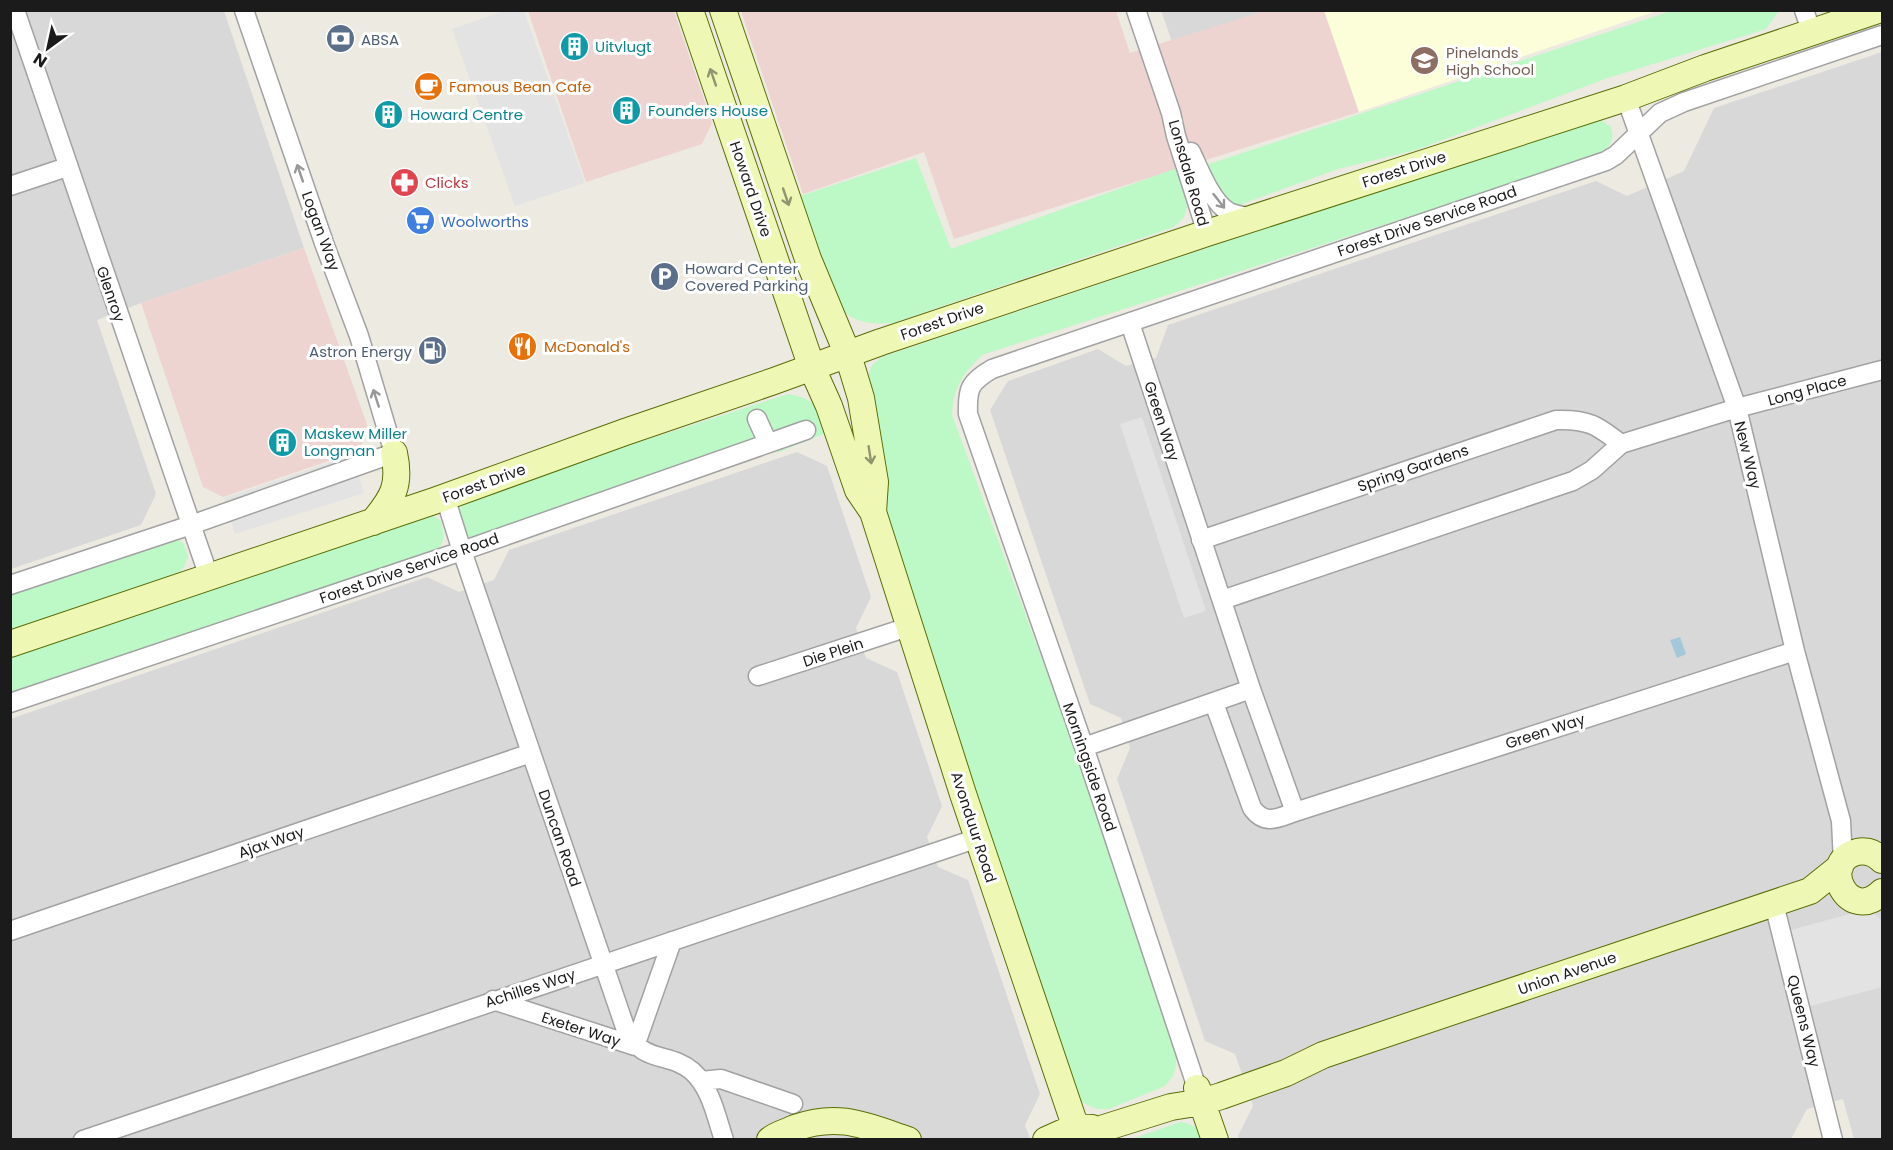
<svg xmlns="http://www.w3.org/2000/svg" width="1893" height="1150" viewBox="0 0 1893 1150" font-family="Poppins,sans-serif">
<style>
.residential{fill:#d9d8d8}
.commercial{fill:#eed4d0}
.education{fill:#fbfed9}
.park{fill:#bdf8c7}
.parking{fill:#e3e3e3}
.water{fill:#a2c8da}
.lines{fill:none;stroke-linecap:round;stroke-linejoin:round}
.street-casing{stroke:#a2a2a2;stroke-width:21}
.secondary-casing{stroke:#5a6e07;stroke-width:28}
.street{stroke:#fff;stroke-width:18}
.secondary{stroke:#eef8b4;stroke-width:26}
.oneway{stroke:#8f956f}
.oneway2{stroke:#989898}
.labels{text-anchor:middle;dominant-baseline:central;stroke-width:6;stroke-linejoin:round;paint-order:stroke}
.service-label{font-size:15px;fill:#4e5e75;stroke:#fff;text-anchor:start}
.culture-label{font-size:15px;fill:#0d838f;stroke:#fff;text-anchor:start}
.education-label{font-size:15px;fill:#785e54;stroke:#fff;text-anchor:start}
.food-label{font-size:15px;fill:#c56008;stroke:#fff;text-anchor:start}
.street-label{font-size:15px;fill:#1b1b1b;stroke:#fff}
.health-label{font-size:15px;fill:#be3a42;stroke:#fff;text-anchor:start}
.shop-label{font-size:15px;fill:#366cbe;stroke:#fff;text-anchor:start}
</style>
<rect width="100%" height="100%" fill="#edeae1"/>
<!-- residential -->
<path class="residential" d="M1161 10 1265 11 1172 42Z
M10 11H224L304 248 141 303 97 320 156 494 141 525 11 569Z
M1882 52V1139H1854L1843 1099 1807 1109 1791 1139H1239L1238 1136 1253 1106 1235 1054 1205 1041 1117 779 1130 748 1121 718 1090 704 990 410 1008 381 1098 349 1126 366 1156 358 1168 325 1596 181 1627 196 1684 171 1714 108Z
M797 452 827 466 871 597 856 628 866 658 897 672 942 806 927 837 938 867 968 880 1040 1094 1025 1125 1030 1139H11L10 719 427 577 459 592 494 580 509 550Z"/>
<!-- commercial -->
<path class="commercial" d="M528 11H674L712 123 702 144 586 182Z
M741 11H1116L1130 53 1265 11H1324L1359 112 954 239 924 152 803 194Z
M304 248 369 430 358 451 223 497 203 487 141 303Z"/>
<!-- education -->
<path class="education" d="M1324 10H1657V11L1359 112Z"/>
<!-- park -->
<path class="park" d="M1671 11H1779L1766 29 1605 79 1416 150 1338 169 1239 205C1219 198 1214 183 1206 165Z
M1591 119 1601 120 1611 127C1615 142 1610 145 1599 155L982 355C962 375 954 386 952 415L1076 752 1177 1050 1176 1065 1173 1076 1165 1086 1109 1109H1097L1083 1103 1073 1091 887 528 867 378 872 365 882 357Z
M916 158 951 249 1177 168 1187 207 1184 217 1174 227 893 323C870 324 855 324 838 306L794 198Z
M788 394C816 399 819 407 826 433L777 453 772 435 474 538 469 537 465 534 460 509 466 498Z
M427 511 441 521C444 536 446 541 435 552L11 695 10 652Z
M177 539 184 544 188 557 184 567 177 574 11 630 10 590Z
M1180 1122C1194 1124 1199 1128 1207 1140H1129Z"/>
<!-- parking -->
<path class="parking" d="M504 11H524L585 183 515 206 452 29Z
M1142 417 1206 611 1184 618 1120 424Z
M352 455 364 493 235 534 224 498Z
M1868 909 1882 920V987L1807 1007 1787 931Z"/>
<!-- water -->
<path class="water" d="M1680 637 1686 654 1677 658 1670 640Z"/>
<g class="lines">
<defs>
<path id="street" d="M15 10 209 577
M1136 10 1171 113 1176 136 1207 233
M1804 10 1812 33
M1626 98 1737 408 1795 651 1841 821 1843 862
M1191 152C1199 169 1212 203 1229 212 1235 215 1244 216 1251 218
M10 186 67 167
M1130 323 1251 689 1295 812 1795 651
M757 419 768 443
M445 497 462 551 626 1030C642 1064 670 1052 692 1071 711 1088 716 1116 724 1140
M1201 540 1556 420C1588 419 1597 425 1621 444
M10 585 191 525 394 453 359 336 324 243 244 10
M1222 600 1573 481 1592 470 1621 444 1737 408 1882 370
M758 676 908 627
M10 703 462 551 806 430
M1214 703 1252 808C1265 826 1278 818 1295 812
M1084 747 1251 689
M1774 904 1833 1140
M10 931 531 753
M493 1000 635 1046 672 941
M701 1081 721 1079 793 1104
M1197 1088 1084 747 968 414C967 388 970 382 992 369L1606 161 1616 155 1660 113 1684 102 1882 35
M83 1140 978 838"/>
<path id="secondary" d="M690 10 812 368 829 406 858 490 873 512 963 794 1080 1140
M723 10 808 259 848 355 861 398 875 482 873 512
M373 522C393 498 401 485 394 453
M10 644 434 501 625 432 774 381 881 342 1207 233 1626 98 1705 68 1878 10
M1882 860C1875 853 1867 850 1857 852 1817 862 1849 925 1882 892
M1197 1088 1215 1140
M770 1140C777 1134 787 1132 795 1128 839 1112 866 1126 908 1140
M1046 1140 1075 1127 1092 1128
M1089 1140 1104 1128 1171 1107 1202 1102 1221 1096 1286 1073 1323 1055 1810 891 1840 867"/>
</defs>
<!-- street casing -->
<use href="#street" class="street-casing"/>
<!-- secondary casing -->
<use href="#secondary" class="secondary-casing"/>
<!-- street -->
<use href="#street" class="street"/>
<!-- secondary -->
<use href="#secondary" class="secondary"/>
</g>
<!-- one-way arrows -->
<defs><path id="oneway-shaft" d="M-6 0H5M1.5-3L5.5 0L1.5 3" fill="none" stroke-width="1.6" stroke-linecap="round" stroke-linejoin="round" transform="scale(1.5)"/></defs>
<g class="oneway">
<use href="#oneway-shaft" transform="translate(713 77) rotate(-109)"/>
<use href="#oneway-shaft" transform="translate(786 197) rotate(71)"/>
<use href="#oneway-shaft" transform="translate(870 455) rotate(81)"/>
</g>
<g class="oneway2">
<use href="#oneway-shaft" transform="translate(300 173) rotate(-109)"/>
<use href="#oneway-shaft" transform="translate(1219 201) rotate(52)"/>
<use href="#oneway-shaft" transform="translate(376 398) rotate(-108)"/>
</g>
<!-- icons -->
<defs>
<symbol id="bank-disc" viewBox="-11 -11 22 22"><circle r="9.5" fill="#5c6f8a" stroke="#fff"/><path d="M-6-4H6V4H-6ZM0-2.3a2.3 2.3 0 1 0 0 4.6a2.3 2.3 0 1 0 0-4.6Z" fill="#fff"/></symbol>
<symbol id="building-disc" viewBox="-11 -11 22 22"><circle r="9.5" fill="#0f9aa8" stroke="#fff"/><path d="M-4-6H4V6H1V3H-1V6H-4ZM-2.5-4.3h1.7v1.8h-1.7ZM.8-4.3h1.7v1.8H.8ZM-2.5-1h1.7V.8h-1.7ZM.8-1h1.7V.8H.8Z" fill="#fff"/></symbol>
<symbol id="school-disc" viewBox="-11 -11 22 22"><circle r="9.5" fill="#8d6e63" stroke="#fff"/><path d="M0-5L7-2L0 1L-7-2ZM-4 1L0 2.5L4 1V4Q0 6-4 4Z" fill="#fff"/></symbol>
<symbol id="cafe-disc" viewBox="-11 -11 22 22"><circle r="9.5" fill="#e8710a" stroke="#fff"/><path d="M-5.5-4.5H6V0H3Q3 3.5 0 3.5H-2.5Q-5.5 3.5-5.5 0ZM3-3.2v2h1.7v-2ZM-6 4.5H4V6H-6Z" fill="#fff"/></symbol>
<symbol id="pharmacy-disc" viewBox="-11 -11 22 22"><circle r="9.5" fill="#e0444e" stroke="#fff"/><path d="M-2-6h4v4h4v4h-4v4h-4v-4h-4v-4h4Z" fill="#fff"/></symbol>
<symbol id="supermarket-disc" viewBox="-11 -11 22 22"><circle r="9.5" fill="#3f7fe0" stroke="#fff"/><path d="M-6-5.5h2.5l.6 2H6L4.5 2H-2.5L-4.4-4H-6ZM-1.5 3.2a1.3 1.3 0 1 0 .1 0ZM3 3.2a1.3 1.3 0 1 0 .1 0Z" fill="#fff"/></symbol>
<symbol id="parking-disc" viewBox="-11 -11 22 22"><circle r="9.5" fill="#5c6f8a" stroke="#fff"/><path d="M-3.5-5.5H1a3.5 3.5 0 0 1 0 7H-1V5.5H-3.5ZM-1-3.4V-.6H.8a1.4 1.4 0 0 0 0-2.8Z" fill="#fff"/></symbol>
<symbol id="restaurant-disc" viewBox="-11 -11 22 22"><circle r="9.5" fill="#e8710a" stroke="#fff"/><path d="M-5-6h1v4h1v-4h1v4h1v-4h1v5L-1.5 .5V6h-2V.5L-5-1ZM5-6V6H3V1.5H1.5Q1.5-4 5-6Z" fill="#fff"/></symbol>
<symbol id="fuel-disc" viewBox="-11 -11 22 22"><circle r="9.5" fill="#5c6f8a" stroke="#fff"/><path d="M-5.5-6h7V0h2V4h1.3V-2.5L3-4.5l.8-.8L6-3V5H2.5V1h-1V6h-7ZM-4.2-4.7v3.2H.2V-4.7Z" fill="#fff"/></symbol>
</defs>
<g fill-rule="evenodd">
<use href="#bank-disc" x="324" y="22" width="33" height="33"/>
<use href="#building-disc" x="558" y="30" width="33" height="33"/>
<use href="#school-disc" x="1408" y="44" width="33" height="33"/>
<use href="#cafe-disc" x="412" y="70" width="33" height="33"/>
<use href="#building-disc" x="610" y="94" width="33" height="33"/>
<use href="#building-disc" x="372" y="98" width="33" height="33"/>
<use href="#pharmacy-disc" x="388" y="166" width="33" height="33"/>
<use href="#supermarket-disc" x="404" y="204" width="33" height="33"/>
<use href="#parking-disc" x="648" y="260" width="33" height="33"/>
<use href="#restaurant-disc" x="506" y="330" width="33" height="33"/>
<use href="#fuel-disc" x="416" y="334" width="33" height="33"/>
<use href="#building-disc" x="266" y="426" width="33" height="33"/>
</g>
<g class="labels">
<!-- service labels -->
<g class="service-label">
<text x="361" y="39">ABSA</text>
<text x="685" y="268">Howard Center<tspan x="685" dy="17">Covered Parking</tspan></text>
<text x="412" y="351" text-anchor="end">Astron Energy</text>
</g>
<!-- culture labels -->
<g class="culture-label">
<text x="595" y="46">Uitvlugt</text>
<text x="648" y="110">Founders House</text>
<text x="410" y="114">Howard Centre</text>
<text x="304" y="433">Maskew Miller<tspan x="304" dy="17">Longman</tspan></text>
</g>
<!-- education labels -->
<g class="education-label">
<text x="1446" y="52">Pinelands<tspan x="1446" dy="17">High School</tspan></text>
</g>
<!-- food labels -->
<g class="food-label">
<text x="449" y="86">Famous Bean Cafe</text>
<text x="544" y="346">McDonald's</text>
</g>
<!-- street labels -->
<g class="street-label">
<text transform="translate(1404 169) rotate(-18)">Forest Drive</text>
<text transform="translate(1189 173) rotate(74)">Lonsdale Road</text>
<text transform="translate(751 189) rotate(71)">Howard Drive</text>
<text transform="translate(1427 221) rotate(-19)">Forest Drive Service Road</text>
<text transform="translate(321 231) rotate(70)">Logan Way</text>
<text transform="translate(111 294) rotate(71)">Glenroy</text>
<text transform="translate(942 321) rotate(-19)">Forest Drive</text>
<text transform="translate(1807 390) rotate(-15)">Long Place</text>
<text transform="translate(1162 421) rotate(72)">Green Way</text>
<text transform="translate(1748 455) rotate(76)">New Way</text>
<text transform="translate(1413 468) rotate(-19)">Spring Gardens</text>
<text transform="translate(484 483) rotate(-20)">Forest Drive</text>
<text transform="translate(409 568) rotate(-19)">Forest Drive Service Road</text>
<text transform="translate(833 652) rotate(-18)">Die Plein</text>
<text transform="translate(1545 731) rotate(-18)">Green Way</text>
<text transform="translate(1090 767) rotate(71)">Morningside Road</text>
<text transform="translate(974 827) rotate(72)">Avonduur Road</text>
<text transform="translate(560 838) rotate(71)">Duncan Road</text>
<text transform="translate(271 842) rotate(-19)">Ajax Way</text>
<text transform="translate(1567 973) rotate(-19)">Union Avenue</text>
<text transform="translate(530 988) rotate(-18)">Achilles Way</text>
<text transform="translate(1804 1021) rotate(76)">Queens Way</text>
<text transform="translate(581 1029) rotate(18)">Exeter Way</text>
</g>
<!-- health labels -->
<g class="health-label">
<text x="425" y="182">Clicks</text>
</g>
<!-- shop labels -->
<g class="shop-label">
<text x="441" y="221">Woolworths</text>
</g>
</g>
<!-- border -->
<rect width="1893" height="1150" fill="none" stroke="#1b1b1b" stroke-width="24"/>
<!-- north arrow -->
<g transform="translate(48 48) rotate(213)" stroke="#ffffff" stroke-width="4.5" paint-order="stroke">
<path d="M0-4.5L10 22L0 15L-10 22Z" fill="#1b1b1b"/>
<text y="-9" font-size="16" font-weight="bold" text-anchor="middle" fill="#1b1b1b">N</text>
</g>
</svg>
